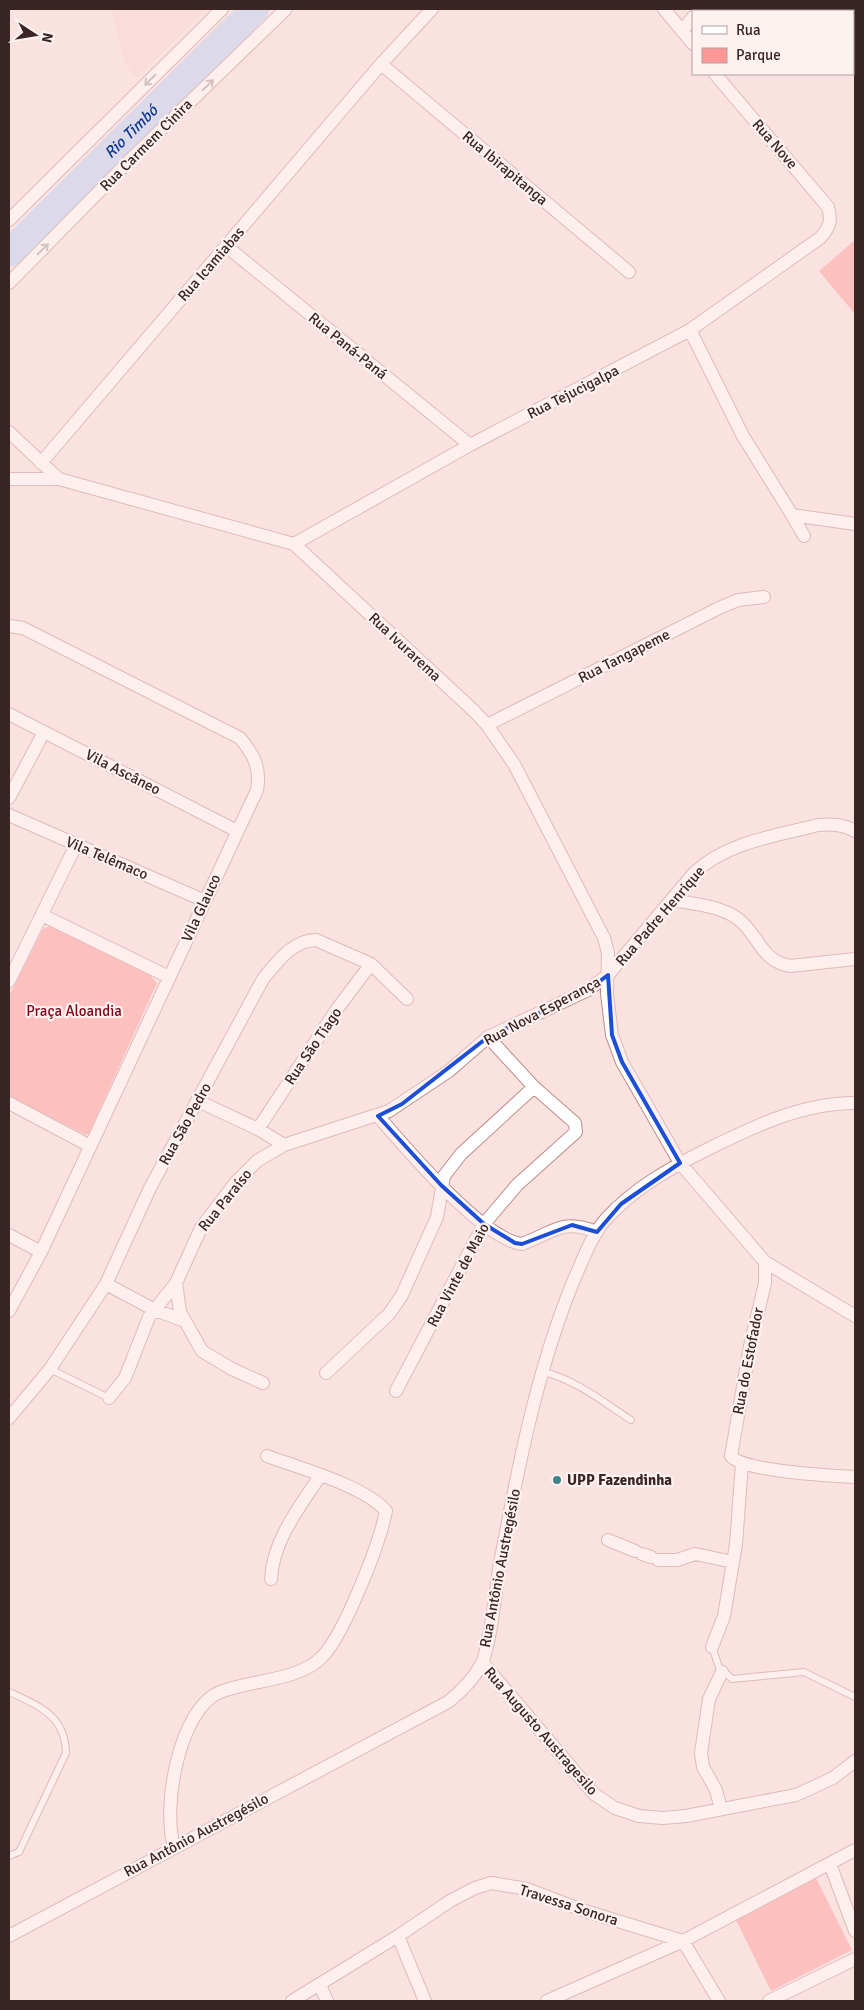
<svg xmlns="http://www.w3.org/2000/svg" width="864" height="2010" viewBox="0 0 864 2010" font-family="Signika,sans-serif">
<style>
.built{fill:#fbd4d2}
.green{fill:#fe9795}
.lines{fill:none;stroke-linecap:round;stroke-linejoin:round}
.river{stroke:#b6cef7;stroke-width:28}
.lane-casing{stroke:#c08c8a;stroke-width:8}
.street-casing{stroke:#c08c8a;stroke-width:14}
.lane{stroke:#fff;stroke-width:6}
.street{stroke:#fff;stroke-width:12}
.oneway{stroke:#a69d9d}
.marked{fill:none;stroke:#1d4ed8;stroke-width:4;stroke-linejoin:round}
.poi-dot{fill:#3d858a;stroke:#fef2f1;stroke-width:2}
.labels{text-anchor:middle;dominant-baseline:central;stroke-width:4.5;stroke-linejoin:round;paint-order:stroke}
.street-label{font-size:15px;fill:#3a2525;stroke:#fef2f1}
.park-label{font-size:15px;fill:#81031a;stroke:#fef2f1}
.poi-label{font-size:15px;font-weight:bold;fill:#3a2525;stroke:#fef2f1;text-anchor:start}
.water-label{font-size:16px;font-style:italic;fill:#0d3a92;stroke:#fef2f1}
</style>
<rect width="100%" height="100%" fill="#f9e2e0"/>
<!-- built -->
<path class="built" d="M112 9H206L136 78 124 62Z"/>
<!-- green -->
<path class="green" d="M855 240V314L819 271Z
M49 926 55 927 150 975 157 983 89 1133 86 1135 9 1097V996L43 929Z
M816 1878 852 1950 771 1991 735 1918Z"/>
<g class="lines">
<!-- river -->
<path class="river" id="s1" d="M9 253 255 9"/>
<defs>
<path id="lane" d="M50 1369 109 1398
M543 1372C575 1379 603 1402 631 1420
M712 1647 719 1667 732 1679 804 1672 855 1697
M9 1692C39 1706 65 1715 66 1753L19 1852 9 1856"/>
<path id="street" d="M664 9 693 44
M729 9 732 11
M682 31 693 17
M381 64 629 272
M9 220 222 9
M226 246 470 445
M9 283 133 157 286 9
M690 330 743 436 792 515 855 524
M9 432 59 479
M41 463 381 64 432 9
M9 479H59L294 544 474 711 487 725 514 764 604 938 608 953 607 994 612 1035 622 1062 680 1163 765 1262 855 1316
M792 515 804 536
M294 544 470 445 690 330 820 238C830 227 832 221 828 207L715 74
M9 626 23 628 240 738C254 755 261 768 257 790L41 1252 9 1311
M9 714 237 831
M487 725 719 608 738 600 764 597
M9 798 44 732
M9 815 205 901
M673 900C694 904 719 906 737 918 759 934 760 961 790 966L855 959
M42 915 169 977
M9 981 76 845
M198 1101 258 1129 284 1145
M9 1103 90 1146
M378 1116C405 1147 482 1239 522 1244 555 1232 561 1218 597 1232
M258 1129 337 1009 371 964
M9 1235 41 1252
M765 1262V1283L750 1346 731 1456C742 1471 834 1476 855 1477
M106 1284 155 1310 185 1321
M326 1373 389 1314 402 1295 437 1217 444 1176 461 1154 534 1087
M263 1383 232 1369 202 1351 180 1312 176 1283 201 1228 236 1182 257 1161 284 1145 389 1111 449 1071 488 1037 588 990 608 975 694 873C727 842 775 836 818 825 832 824 842 824 855 831
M396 1391 484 1224 517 1185 576 1132 575 1123 534 1087 488 1037
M109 1398 125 1378 149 1317 176 1283
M9 1418 50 1369 106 1284 150 1188 263 979C277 962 293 940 316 940L371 964 407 999
M608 1540 635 1551
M642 1554 651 1557
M658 1560H677L695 1554 733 1562
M271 1579C273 1540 299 1508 320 1476
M712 1647 724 1616 736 1544 742 1463
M482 1662 594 1794 615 1808 639 1816 663 1818 686 1816 796 1795 833 1778 855 1761
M721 1809 716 1790 703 1767 701 1753 709 1699 722 1672
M174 1846C162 1807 179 1709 220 1692 252 1679 298 1682 323 1656 345 1632 380 1543 386 1511 365 1486 299 1468 267 1456
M830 1864 855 1931
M9 1936 448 1702C462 1691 474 1679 482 1663 491 1641 495 1594 499 1569 517 1472 536 1373 573 1282 582 1262 591 1236 606 1219 634 1188 672 1167 708 1149 755 1126 802 1103 855 1103
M398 1936 425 2001
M320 1985 327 2001
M292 2001 398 1936 450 1901 475 1888 491 1883 527 1889 585 1911 683 1941 855 1850
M547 2001 683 1941 719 2001
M769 2001 855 1959"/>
</defs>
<!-- lane casing -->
<use href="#lane" class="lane-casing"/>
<!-- street casing -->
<use href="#street" class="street-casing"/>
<!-- lane -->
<use href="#lane" class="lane"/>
<!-- street -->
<use href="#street" class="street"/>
</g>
<!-- one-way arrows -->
<defs><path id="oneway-shaft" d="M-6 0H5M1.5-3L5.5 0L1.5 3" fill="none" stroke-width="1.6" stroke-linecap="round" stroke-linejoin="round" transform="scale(1.25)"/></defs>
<g class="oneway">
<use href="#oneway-shaft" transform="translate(150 80) rotate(135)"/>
<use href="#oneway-shaft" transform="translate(208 85) rotate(-44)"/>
<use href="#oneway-shaft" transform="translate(43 249) rotate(-45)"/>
</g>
<!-- marked area -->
<path d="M0 0H864V2010H0ZM608 975 612 1035 622 1062 680 1163 621 1204 597 1232 572 1225 522 1244 515 1243 484 1224 441 1185 378 1116 402 1104 488 1037 588 990Z" fill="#f9e2e0" fill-opacity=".55" fill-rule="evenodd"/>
<path class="marked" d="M608 975 612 1035 622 1062 680 1163 621 1204 597 1232 572 1225 522 1244 515 1243 484 1224 441 1185 378 1116 402 1104 488 1037 588 990Z"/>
<!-- markers -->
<circle class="poi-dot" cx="557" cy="1480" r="5"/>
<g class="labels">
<!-- street labels -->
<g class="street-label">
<text transform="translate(775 144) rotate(49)">Rua Nove</text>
<text transform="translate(146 145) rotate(-45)">Rua Carmem Cinira</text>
<text transform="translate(505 168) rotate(40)">Rua Ibirapitanga</text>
<text transform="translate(211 264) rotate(-49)">Rua Icamiabas</text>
<text transform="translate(348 346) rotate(39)">Rua Paná-Paná</text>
<text transform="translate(573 392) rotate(-27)">Rua Tejucigalpa</text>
<text transform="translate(405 647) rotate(43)">Rua Ivurarema</text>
<text transform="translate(624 656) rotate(-27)">Rua Tangapeme</text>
<text transform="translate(123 772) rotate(27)">Vila Ascâneo</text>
<text transform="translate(107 858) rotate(23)">Vila Telêmaco</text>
<text transform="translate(201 908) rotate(-65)">Vila Glauco</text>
<text transform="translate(660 916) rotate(-49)">Rua Padre Henrique</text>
<text transform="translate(542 1011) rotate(-28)">Rua Nova Esperança</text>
<text transform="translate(313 1046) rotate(-56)">Rua São Tiago</text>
<text transform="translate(185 1124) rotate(-61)">Rua São Pedro</text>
<text transform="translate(225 1200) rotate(-51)">Rua Paraíso</text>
<text transform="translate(458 1275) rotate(-62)">Rua Vinte de Maio</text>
<text transform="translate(748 1361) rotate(-79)">Rua do Estofador</text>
<text transform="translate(500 1568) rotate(-79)">Rua Antônio Austregésilo</text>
<text transform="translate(541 1731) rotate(49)">Rua Augusto Austragesilo</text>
<text transform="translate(196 1835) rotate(-28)">Rua Antônio Austregésilo</text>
<text transform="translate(569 1905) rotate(18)">Travessa Sonora</text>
</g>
<!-- park labels -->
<g class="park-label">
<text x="74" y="1011">Praça Aloandia</text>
</g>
<!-- poi labels -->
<g class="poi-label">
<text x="567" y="1480">UPP Fazendinha</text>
</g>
<!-- water labels -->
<g class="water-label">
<text stroke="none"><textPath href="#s1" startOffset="172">Rio Timbó</textPath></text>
</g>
</g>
<!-- border -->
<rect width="864" height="2010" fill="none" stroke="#3a2525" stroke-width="20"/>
<!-- legend -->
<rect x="692" y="10" width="162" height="65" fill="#fef2f1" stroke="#b0a09f"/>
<rect x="702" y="26" width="25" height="8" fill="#ffffff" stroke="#b0a09f"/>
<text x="736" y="35" font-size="15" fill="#3a2525">Rua</text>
<rect x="702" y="48" width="25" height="15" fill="#fe9795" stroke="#b0a09f"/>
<text x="736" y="60" font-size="15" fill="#3a2525">Parque</text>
<!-- north arrow -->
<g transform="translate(35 35) rotate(102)" stroke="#fef2f1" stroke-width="4" paint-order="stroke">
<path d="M0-4L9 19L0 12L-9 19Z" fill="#3a2525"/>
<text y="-8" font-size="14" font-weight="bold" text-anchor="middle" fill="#3a2525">N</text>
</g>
</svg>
